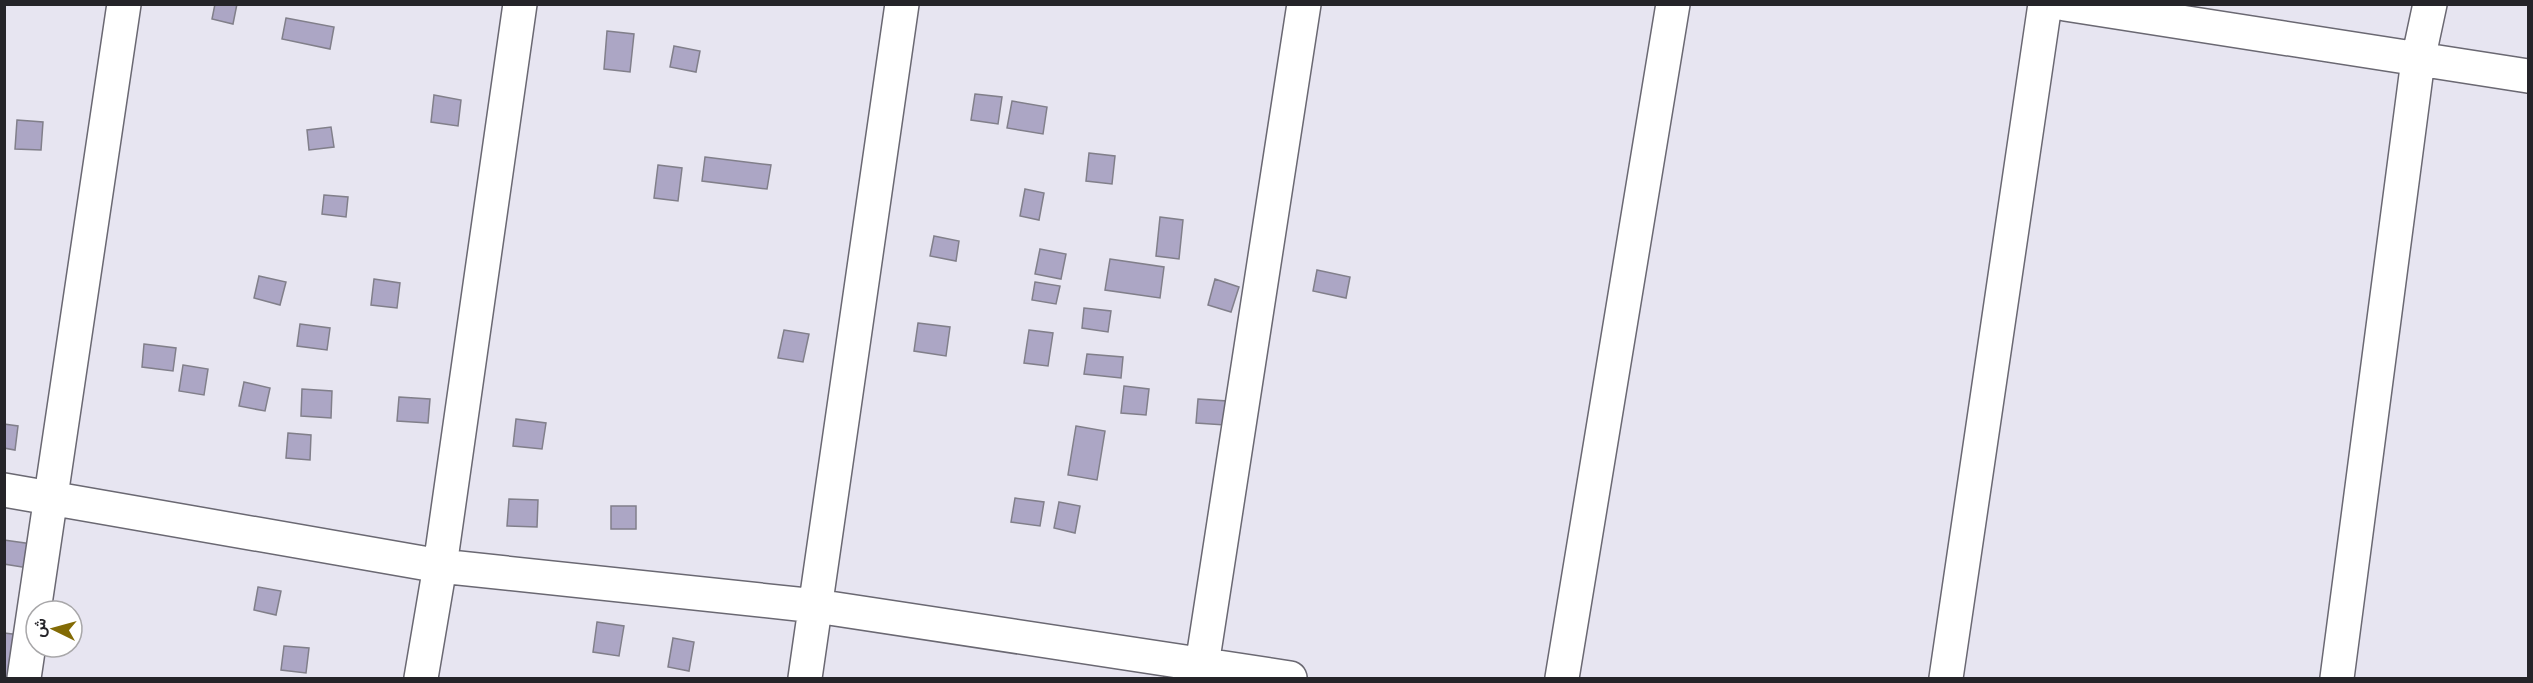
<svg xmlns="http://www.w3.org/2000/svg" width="2533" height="683" viewBox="0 0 2533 683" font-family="'IBM Plex Sans',Vazirmatn,sans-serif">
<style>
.building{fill:#aca6c5;stroke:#817f8a;stroke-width:1.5}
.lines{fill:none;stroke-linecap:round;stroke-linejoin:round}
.minor-casing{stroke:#6a6872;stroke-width:36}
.minor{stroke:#fff;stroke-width:33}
</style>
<rect width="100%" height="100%" fill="#e7e5f1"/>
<!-- building -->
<path class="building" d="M215 4H237L233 24 212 19Z
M286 18 334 27 330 49 282 39Z
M607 31 634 34 630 72 604 69Z
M674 46 700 51 696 72 670 67Z
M975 94 1002 97 998 124 971 120Z
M434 95 461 100 458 126 431 122Z
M1012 101 1047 107 1043 134 1007 128Z
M17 120 43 122 41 150 15 149Z
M331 127 334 147 309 150 307 130Z
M1089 153 1115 156 1112 184 1086 181Z
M705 157 771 165 767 189 702 181Z
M658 165 682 168 678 201 654 198Z
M1025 189 1044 193 1039 220 1020 216Z
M324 195 348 197 346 217 322 214Z
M1160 217 1183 220 1179 259 1156 256Z
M934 236 959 241 956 261 930 256Z
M1040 249 1066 254 1061 279 1035 274Z
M1110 259 1164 267 1160 298 1105 290Z
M1317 270 1350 277 1346 298 1313 291Z
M259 276 286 282 280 305 254 298Z
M374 279 400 283 397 308 371 305Z
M1215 279 1239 287 1231 312 1208 305Z
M1035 282 1060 286 1056 304 1032 300Z
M1084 308 1111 311 1108 332 1082 328Z
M918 323 950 327 946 356 914 351Z
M300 324 330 328 327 350 297 346Z
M784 330 809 334 803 362 778 358Z
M1029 330 1053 333 1048 366 1024 363Z
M144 344 176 348 173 371 142 367Z
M1087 354 1123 357 1121 378 1084 374Z
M183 365 208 369 204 395 179 391Z
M244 382 270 388 265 411 239 406Z
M1124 386 1149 389 1146 415 1121 413Z
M302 389 332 391 331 418 301 416Z
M399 397 430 399 428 423 397 421Z
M1198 399 1227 401 1225 425 1196 423Z
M516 419 546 423 542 449 513 446Z
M4 424 18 426 15 450 4 448Z
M1076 426 1105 431 1097 480 1068 475Z
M288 433 311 435 310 460 286 458Z
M1015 498 1044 502 1040 526 1011 522Z
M509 499 538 500 537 527 507 526Z
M1059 502 1080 506 1075 533 1054 528Z
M611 506H636V529H611Z
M4 540 32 544 28 568 4 564Z
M258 587 281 591 276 615 254 610Z
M597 622 624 626 619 656 593 652Z
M4 633 21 635 15 678H4Z
M673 638 694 642 689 671 668 667Z
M284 646 309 648 306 673 281 670Z"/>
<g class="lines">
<defs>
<path id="minor" d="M2065 4 2528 76
M4 490 440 566 816 606 1290 678
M24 678 124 4
M421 678 440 566 520 4
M805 678 902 4
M1200 678 1304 4
M1562 678 1673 4
M1946 678 2045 4
M2337 678 2418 60 2430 4"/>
</defs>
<!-- minor casing -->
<use href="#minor" class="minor-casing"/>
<!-- minor -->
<use href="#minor" class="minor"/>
</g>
<!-- border -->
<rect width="2533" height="683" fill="none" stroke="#252429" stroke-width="12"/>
<!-- north arrow -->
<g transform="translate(54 629) rotate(275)"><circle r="28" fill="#ffffff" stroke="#a8a7a9" stroke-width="1.5"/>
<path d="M0-4.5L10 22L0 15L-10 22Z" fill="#836b05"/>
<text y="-9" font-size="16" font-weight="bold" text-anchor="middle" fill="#252429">ش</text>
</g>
</svg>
